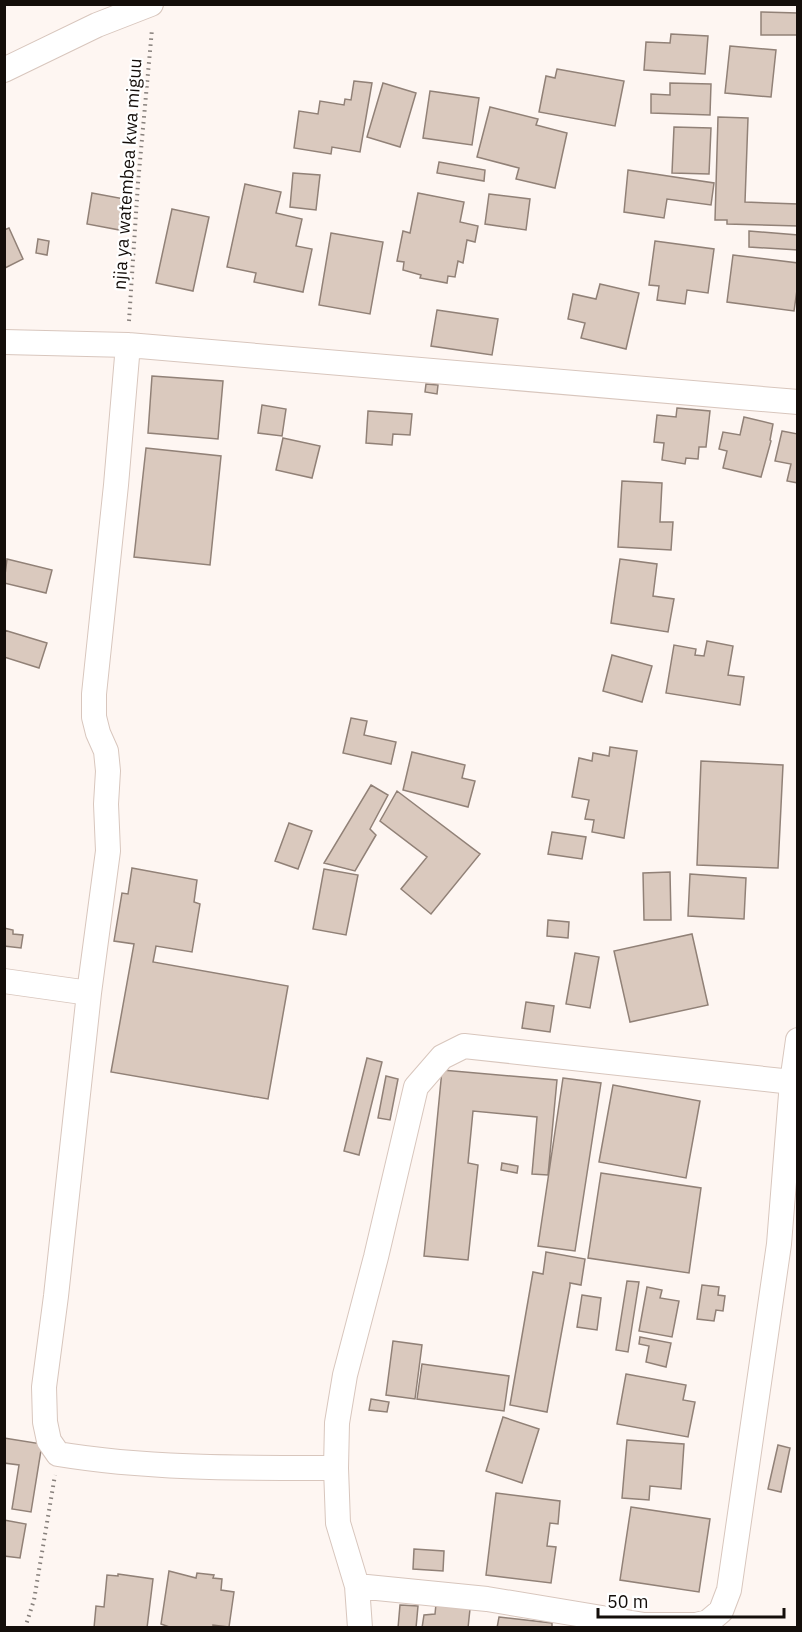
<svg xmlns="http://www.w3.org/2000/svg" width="802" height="1632" viewBox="0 0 802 1632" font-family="'IBM Plex Sans',sans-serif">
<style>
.building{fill:#dac9be;stroke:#918177;stroke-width:1.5}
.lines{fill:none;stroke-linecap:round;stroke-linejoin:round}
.minor-casing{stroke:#d8c6bd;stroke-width:26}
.path{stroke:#87807c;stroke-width:4;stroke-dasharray:1.5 4.5;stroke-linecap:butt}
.minor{stroke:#fff;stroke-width:24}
.labels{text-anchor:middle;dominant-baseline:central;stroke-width:4.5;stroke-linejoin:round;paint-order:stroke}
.street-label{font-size:18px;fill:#140e0a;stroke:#fff}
</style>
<rect width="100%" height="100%" fill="#fef6f2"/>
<!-- building -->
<path class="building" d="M761 12 798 13V35H761Z
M671 34 708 36 705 74 644 70 646 42 670 43Z
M730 46 776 50 771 97 725 93Z
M557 69 624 81 615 126 539 112 546 76 555 78Z
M354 81 372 83 360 152 332 147 331 154 294 148 299 111 318 114 320 101 344 105 345 99 351 100Z
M383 83 416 93 400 147 367 137Z
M670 83 711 84 710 115 651 113V94L670 95Z
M430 91 479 98 472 145 423 138Z
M490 107 538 119 536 125 567 133 555 188 516 179 519 168 477 157Z
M718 117 748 118 745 202 798 204V226L727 224V220H715Z
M674 127 711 128 709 174 672 173Z
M439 162 485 170 484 181 437 173Z
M628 170 714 183 711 205 667 199 664 218 624 212Z
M293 173 320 175 316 210 290 207Z
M245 184 281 192 276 213 302 219 296 246 312 249 303 292 254 282 256 273 227 267Z
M92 193 130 200 125 231 87 224Z
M418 193 464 202 460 222 478 226 475 242 467 240 463 263 458 261 455 277 448 276 447 283 420 278 421 275 403 270 404 262 397 261 403 231 410 233Z
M489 194 530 199 526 230 485 224Z
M172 209 209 217 193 291 156 283Z
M9 228 23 259 5 268 4 230Z
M749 231 798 235V250L749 247Z
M331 233 383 242 370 314 319 305Z
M38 239 49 241 47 255 36 253Z
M655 241 714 249 708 293 687 290 685 304 657 300 659 286 649 285Z
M733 255 798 263V283L794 311 727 302Z
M600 284 639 293 626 349 581 338 585 323 568 319 573 294 596 299Z
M437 310 498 319 492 355 431 346Z
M152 376 223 381 218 439 148 433Z
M426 384 438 385 437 394 425 392Z
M262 405 286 409 282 436 258 433Z
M677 408 710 411 706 447H699L698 459 686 458 685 464 662 460 664 443 654 442 657 415 676 417Z
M368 411 412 414 410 435 393 434 392 445 366 443Z
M744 417 773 424 770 440 771 441 761 477 723 468 727 451 719 449 723 432 740 435Z
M782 431 798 434V483L787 481 791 464 775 461Z
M283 438 320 446 312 478 276 470Z
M146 448 221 456 210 565 134 557Z
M622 481 662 483 660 522H673L671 550 618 547Z
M7 559 52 570 46 593 4 583Z
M620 559 657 564 653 596 674 599 668 632 611 623Z
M4 630 47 643 39 668 4 657Z
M707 641 733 646 728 675 744 677 740 705 666 693 674 645 696 649 695 655 704 656Z
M612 655 652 666 642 702 603 691Z
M351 718 367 721 364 735 396 742 391 764 343 753Z
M610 747 637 751 624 838 592 832 594 820 585 819 589 800 572 797 579 758 592 761 593 753 609 756Z
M412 752 465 765 462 778 475 781 468 807 403 790Z
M701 761 783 765 778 868 697 865Z
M371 785 388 795 370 829 376 835 355 871 324 863Z
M397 791 480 854 431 914 401 889 427 857 380 821Z
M289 823 312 831 298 869 275 861Z
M552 832 586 837 582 859 548 854Z
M132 868 197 880 194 902 200 904 192 952 156 946 153 962 288 986 268 1099 111 1072 134 944 114 941 122 893 128 894Z
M324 869 358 875 346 935 313 929Z
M670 872 671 920H644L643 873Z
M690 874 746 878 744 919 688 916Z
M548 920 569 922 568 938 547 936Z
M4 928 13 930V934L23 935 21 948 4 946Z
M692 934 708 1005 630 1022 614 951Z
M575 953 599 957 590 1008 566 1004Z
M526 1002 554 1006 550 1032 522 1028Z
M367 1058 382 1062 359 1155 344 1151Z
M442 1070 557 1080 548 1175 532 1174 537 1117 473 1111 468 1163 478 1165 468 1260 424 1256Z
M386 1076 398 1079 390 1120 378 1118Z
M563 1078 601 1083 575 1251 538 1246Z
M613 1085 700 1101 686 1178 599 1162Z
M502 1163 518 1166 517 1173 501 1170Z
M601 1173 701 1188 689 1273 588 1258Z
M546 1252 585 1259 581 1285 570 1283V1286L547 1412 510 1405 533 1272 543 1274Z
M627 1281 639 1282 628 1352 616 1350Z
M702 1285 719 1287 718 1295 725 1296 723 1311 716 1310 714 1321 697 1319Z
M647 1287 662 1290 660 1298 679 1301 672 1337 639 1331Z
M582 1295 601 1298 597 1330 577 1327Z
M640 1337 671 1343 666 1367 646 1362 649 1346 639 1344Z
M393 1341 422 1345 415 1399 386 1395Z
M422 1364 509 1376 504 1411 417 1399Z
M626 1374 686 1385 683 1400 695 1402 688 1437 617 1424Z
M371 1399 389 1402 387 1412 369 1410Z
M503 1417 539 1429 522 1483 486 1471Z
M4 1438 42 1444 31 1512 12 1509 19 1465 4 1463Z
M627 1440 684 1444 681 1489 650 1486 649 1500 622 1498Z
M778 1445 790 1448 781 1492 768 1489Z
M496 1493 560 1501 558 1524 550 1523 547 1546 556 1547 551 1583 486 1575Z
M631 1507 710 1519 699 1592 620 1580Z
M4 1520 26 1524 20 1558 4 1556Z
M414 1549 444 1551 443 1571 413 1569Z
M169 1571 196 1578 197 1573 214 1575 213 1578 222 1579 221 1590 234 1592 229 1627 213 1625V1628H172L161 1624Z
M118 1574 153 1579 147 1628H94L96 1606 104 1607 107 1575 118 1576Z
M436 1604 470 1609 468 1628H422L424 1615 435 1614Z
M400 1605 418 1606 416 1628H398Z
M499 1617 552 1623V1628H497Z"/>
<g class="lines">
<defs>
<path id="minor" d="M4 70 97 25 151 4
M4 342 128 345 798 402
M128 345 116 485 94 694V717L98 733 106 751 108 771 106 804 108 851 89 993 56 1296 44 1387 45 1422 49 1441 58 1454C149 1469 243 1468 336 1468
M4 981 89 993
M357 1586 487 1599 644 1625H696L708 1622 721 1611 729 1590 779 1244 792 1082 798 1040
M360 1628 357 1586 338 1523 336 1468 337 1423 345 1375 376 1257 416 1087 442 1057 464 1046 792 1082"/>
</defs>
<!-- minor casing -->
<use href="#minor" class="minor-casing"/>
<!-- path -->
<path class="path" d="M129 321 138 183 152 29
M25 1628 34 1600 55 1475"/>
<!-- minor -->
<use href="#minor" class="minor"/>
</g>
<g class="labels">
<!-- street labels -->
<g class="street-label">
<text transform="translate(127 174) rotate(-86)">njia ya watembea kwa miguu</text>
</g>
</g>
<!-- border -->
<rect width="802" height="1632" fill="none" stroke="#140e0a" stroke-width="12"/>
<!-- scale -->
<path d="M598 1608v9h186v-9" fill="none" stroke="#140e0a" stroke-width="3"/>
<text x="607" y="1608" font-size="18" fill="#140e0a" stroke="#ffffff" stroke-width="4.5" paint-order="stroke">50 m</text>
</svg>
